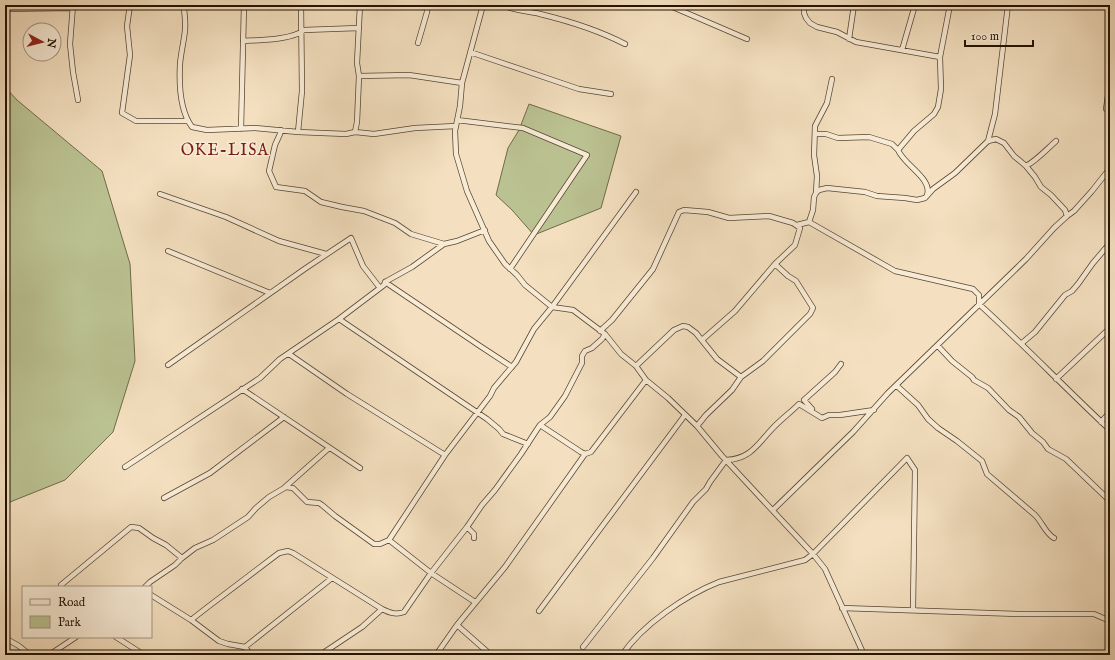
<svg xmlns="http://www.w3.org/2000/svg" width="1115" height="660" viewBox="0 0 1115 660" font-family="'IM FELL English',serif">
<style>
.green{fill:#bbc292;stroke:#6f6a49}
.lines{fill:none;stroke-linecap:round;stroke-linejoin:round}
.minor-casing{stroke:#574630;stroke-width:6}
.minor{stroke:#f8ebd6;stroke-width:4.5}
.labels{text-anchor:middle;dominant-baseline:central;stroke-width:3;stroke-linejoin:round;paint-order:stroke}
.quarter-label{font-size:16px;letter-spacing:1px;fill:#7a1f14;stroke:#f8ebd6}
</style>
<rect width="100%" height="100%" fill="#f4e0c0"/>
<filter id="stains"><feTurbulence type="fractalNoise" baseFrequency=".005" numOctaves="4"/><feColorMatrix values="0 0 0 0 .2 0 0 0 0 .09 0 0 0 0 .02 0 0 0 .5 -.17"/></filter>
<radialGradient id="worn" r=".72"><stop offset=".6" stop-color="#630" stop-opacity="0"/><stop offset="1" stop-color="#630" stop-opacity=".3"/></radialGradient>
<!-- green -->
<path class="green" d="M5 87 17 100 102 171 130 264 135 361 113 432 65 480 5 504Z
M529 104 621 136 601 208 534 235 512 210 496 195 508 148 519 130Z"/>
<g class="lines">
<defs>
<path id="minor" d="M73 5 70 44 73 72 78 100
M130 5 127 26 130 55 122 113 136 121H187
M184 5C184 13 186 22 185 30 184 41 181 52 180 64 179 83 180 111 192 127L207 130 255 128 298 132 346 134 355 132 374 134 415 128 456 126
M483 5 462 83 460 106 455 131 456 154 467 191 489 241 505 264 517 275 525 285 552 307 573 310 605 334 621 354 636 366 646 380 668 398 697 426 722 456 813 554 825 569 864 655
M503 5C514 11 528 11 540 14 569 21 598 30 625 44
M668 5 747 39
M804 5V13L806 18 810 23 817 27 837 32 856 42 940 57
M5 9 73 8
M849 39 854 5
M243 41C259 40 292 40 304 30L359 28
M418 43 427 12 428 5
M902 50 915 5
M470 52 579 89 611 94
M359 76 409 75 462 83
M1106 109 1110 82
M457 120 523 128 587 155 510 269
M241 129 244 5
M281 130 280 134 275 145 269 171 276 187 305 191 321 202 342 207 364 211 395 223 411 234 444 244
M298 132 302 91 301 5
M355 132 357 122 359 76 357 63 360 5
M815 134H826L838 138 869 137 892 144 898 150
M988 141 995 114 1008 5
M1026 166C1036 161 1047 149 1056 141
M816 193 817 176 814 155 815 126 827 103 832 79
M160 194 226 217 279 241 326 254
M927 195C933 179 904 165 898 150L914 131 934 114 938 107 941 89 940 57 950 5
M809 222 813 210 814 197 816 193 819 190 827 188 865 192 877 196 905 198 917 200 925 198 933 189 955 173 988 141 996 139 1004 143 1014 156 1026 166 1035 177 1041 187 1051 195 1065 210 1067 216
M797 225 809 222 895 271 973 289 979 295V304C1024 345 1066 389 1110 430
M168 251 270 293
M385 282 480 346 512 367
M339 319 487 419 499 429 503 434 528 444
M600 331 612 320 653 269 679 212 684 210 708 212 729 218 769 216 793 223 800 228 795 245 775 264 735 311 702 340
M1022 343 1035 332 1065 295 1072 291 1078 284 1093 263 1110 243
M938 346 952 361 972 377 974 380 988 388 1009 410 1019 417 1032 433 1043 442 1048 449 1066 459 1110 501
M289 354 347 394 445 455
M168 365 306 268 351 238 363 266 380 288
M636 366 674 330 683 326 688 327 696 333 717 359 741 377
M1056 379 1110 328
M897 386 918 405 928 419 938 428 957 441 982 461 987 474 1035 515C1042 522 1046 534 1054 538
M242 389 360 468
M812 409 804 400 835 372 841 364
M1101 422 1110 412
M540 425 581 452 585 454 591 452 646 380
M697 426 706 415 732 390 741 377 763 361 810 314 813 308 796 281 788 276 775 264
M125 467 260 378 280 359 339 319 384 285 385 282 412 267 444 244 457 241 485 230
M284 488 329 448
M164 498 210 473 284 417
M773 510 853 432 888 393 1026 259 1054 228 1067 216 1074 211 1092 191 1107 172 1110 170
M474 538V534L467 527 482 505 495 490 521 454 536 431 540 425 550 417 565 396 582 363V356L585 351 592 348 602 339 605 334
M389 540 431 573 467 527
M61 585 131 527 139 528 153 538 166 545 182 558
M145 587 150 582 175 565 182 558 195 548 213 540 248 517 256 508 269 497 286 487 293 488 307 502 319 503 322 505 335 516 374 544H380L389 540 445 455 490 396 494 388 516 362 534 329 552 307 636 192
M151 595 191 620 219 641 228 644 245 647 251 655
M842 608 1019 614H1094L1110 621
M539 611 685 415
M191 620 209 606 279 553 288 551 293 553 382 609C390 613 396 615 404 612L431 573 475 602
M457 625 491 655
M116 637 144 655
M5 638 19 646 30 655
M245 647 332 578
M583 647 653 558 693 502 706 489 710 482 726 460C750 459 757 445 771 430 780 420 790 413 799 404L822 418 829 415H840L874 410
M49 655 76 637
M320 655 362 627 382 609
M436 655 457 625 505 567 585 454
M622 655C642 625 686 595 719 582L805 560 813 554 907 458 915 470 913 609"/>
</defs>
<!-- minor casing -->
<use href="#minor" class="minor-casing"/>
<!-- minor -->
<use href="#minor" class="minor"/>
</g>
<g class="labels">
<!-- quarter labels -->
<g class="quarter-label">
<text x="225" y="151">OKE-LISA</text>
</g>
</g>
<!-- margin -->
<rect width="1115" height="660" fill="none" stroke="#f4e0c0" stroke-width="20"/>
<rect x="6" y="6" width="1103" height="648" fill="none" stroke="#231300" stroke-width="2"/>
<rect x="10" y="10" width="1095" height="640" fill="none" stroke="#231300"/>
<!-- legend -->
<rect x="22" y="586" width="130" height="52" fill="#f8ebd6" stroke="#a39580"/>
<rect x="30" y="599" width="20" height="6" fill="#f8ebd6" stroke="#a39580"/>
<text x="58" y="606" font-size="12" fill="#231300">Road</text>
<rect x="30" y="616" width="20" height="12" fill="#bbc292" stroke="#a39580"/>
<text x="58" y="626" font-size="12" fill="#231300">Park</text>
<!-- north arrow -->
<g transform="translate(42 42) rotate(97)"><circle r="19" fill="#f8ebd6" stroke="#a39580"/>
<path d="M0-3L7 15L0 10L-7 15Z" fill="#8f2418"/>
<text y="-6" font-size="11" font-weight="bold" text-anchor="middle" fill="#231300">N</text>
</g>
<!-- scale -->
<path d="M965 40v6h68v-6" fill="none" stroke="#231300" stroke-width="2"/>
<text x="971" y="40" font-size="12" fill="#231300" stroke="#f8ebd6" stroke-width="3" paint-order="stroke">100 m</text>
<rect width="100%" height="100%" filter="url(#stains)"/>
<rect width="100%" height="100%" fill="url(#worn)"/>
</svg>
